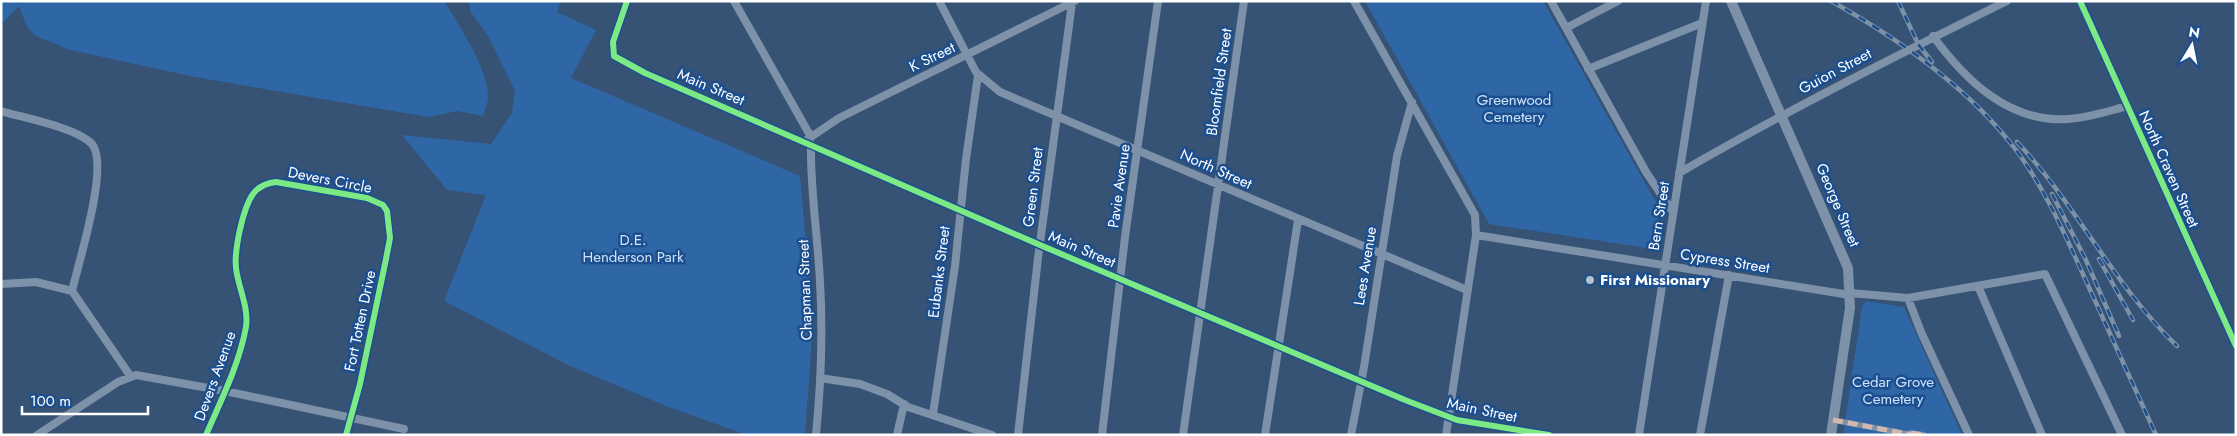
<svg xmlns="http://www.w3.org/2000/svg" width="2237" height="436" viewBox="0 0 2237 436" font-family="Jost,sans-serif">
<style>
.green{fill:#2f66a5}
.lines{fill:none;stroke-linecap:round;stroke-linejoin:round}
.pedestrian{stroke:#7d92a8;stroke-width:5.5}
.minor{stroke:#7d92a8;stroke-width:8}
.tertiary{stroke:#7d92a8;stroke-width:10}
.rail-casing{stroke:#7e92a7;stroke-width:4.5}
.rail{stroke:#1b4f8f;stroke-width:2.5;stroke-dasharray:8;stroke-linecap:butt}
.quiet{stroke:#d1b7ad;stroke-width:5;stroke-dasharray:10 5;stroke-linecap:butt}
.cycleway-casing{stroke:#1b4f8f;stroke-width:9}
.cycleway{stroke:#7ce984;stroke-width:6}
.poi-dot{fill:#b9c2ce;stroke:#1b4f8f;stroke-width:2}
.labels{text-anchor:middle;dominant-baseline:central;stroke-width:5;stroke-linejoin:round;paint-order:stroke}
.street-label{font-size:15px;fill:#fff;stroke:#1b4f8f}
.park-label{font-size:15px;fill:#cfe3fa;stroke:#1b4f8f}
.poi-label{font-size:15px;font-weight:bold;fill:#fff;stroke:#1b4f8f;text-anchor:start}
</style>
<rect width="100%" height="100%" fill="#365274"/>
<!-- green -->
<path class="green" d="M1 1H444C458 23 490 72 488 97 488 103 485 110 483 116L458 111 428 117 195 77 66 49C55 42 42 40 35 35 26 29 23 16 19 6L4 22H1Z
M469 1H561L557 12 596 30 571 78 800 176 813 324 805 435H747L666 406 568 365 444 301 486 195 447 190 402 135 491 144 512 113 515 91 488 36 470 11Z
M1365 1H1543L1659 208 1653 249 1489 224Z
M1866 301 1904 307 1962 435H1843L1862 307Z"/>
<g class="lines">
<!-- pedestrian -->
<path class="pedestrian" d="M1833 420 1913 435
M1911 433 1924 435"/>
<!-- minor -->
<path class="minor" d="M627 1 613 42 614 56 645 73 1040 245 1405 400 1457 420 1549 435
M734 1 811 137
M939 1 976 72 1000 92 1467 290
M1354 1 1475 215 1476 235 1446 435
M1551 1 1646 172 1673 212
M2080 1 2236 346
M1566 28 1618 1
M1933 36C1965 80 2009 123 2068 119 2088 118 2108 111 2128 106
M1588 69 1702 23
M1 111C24 118 74 127 91 143 111 162 78 264 72 291L131 377
M805 141 839 118 1075 1
M811 144C810 190 818 236 820 282 823 332 821 384 816 435
M1679 173C1786 111 1896 56 2007 1
M1476 235 1850 295
M1 284 36 282 72 291
M1978 286 2042 435
M1850 293 1908 298 2045 274 2122 435
M1908 298 1921 332 1969 435
M820 378 860 384 887 394 908 407 992 435
M933 414 955 266 966 159 978 75
M37 435 118 382 136 375 225 391 404 429
M206 435C221 400 239 365 246 327 249 307 238 287 236 268 234 250 243 208 253 194 259 186 266 183 276 182L367 198 383 205 387 211 390 238 386 259 360 384 346 435
M897 435 904 404
M1018 435 1038 258 1072 3
M1102 435 1125 237 1158 1
M1183 435 1244 1
M1265 435 1298 220
M1351 435 1364 367 1397 156 1412 102
M1639 435 1706 1
M1700 435 1729 275"/>
<!-- tertiary -->
<path class="tertiary" d="M1731 1 1848 268 1850 308 1831 435"/>
<defs>
<path id="rail" d="M1831 1C1899 39 1968 87 2016 150 2046 190 2066 237 2087 283 2110 334 2133 384 2156 435
M1898 1 1918 44 1932 62
M2017 142C2077 205 2114 286 2177 346
M2052 194 2085 258 2119 336
M2099 259 2133 320"/>
</defs>
<!-- rail casing -->
<use href="#rail" class="rail-casing"/>
<!-- rail -->
<use href="#rail" class="rail"/>
<!-- quiet -->
<path class="quiet" d="M1833 420 1913 435
M1911 433 1924 435"/>
<defs>
<path id="cycleway" d="M627 1 613 42 614 56 645 73 1040 245 1405 400 1457 420 1549 435
M2080 1 2236 346
M206 435C221 400 239 365 246 327 249 307 238 287 236 268 234 250 243 208 253 194 259 186 266 183 276 182L367 198 383 205 387 211 390 238 386 259 360 384 346 435"/>
</defs>
<!-- cycleway casing -->
<use href="#cycleway" class="cycleway-casing"/>
<!-- cycleway -->
<use href="#cycleway" class="cycleway"/>
</g>
<!-- markers -->
<circle class="poi-dot" cx="1590" cy="280" r="5"/>
<g class="labels">
<!-- street labels -->
<g class="street-label">
<text transform="translate(932 57) rotate(-26)">K Street</text>
<text transform="translate(1835 71) rotate(-28)">Guion Street</text>
<text transform="translate(1219 82) rotate(-82)">Bloomfield Street</text>
<text transform="translate(711 87) rotate(23)">Main Street</text>
<text transform="translate(1216 169) rotate(24)">North Street</text>
<text transform="translate(2169 169) rotate(66)">North Craven Street</text>
<text transform="translate(330 180) rotate(11)">Devers Circle</text>
<text transform="translate(1119 186) rotate(-82)">Pavie Avenue</text>
<text transform="translate(1033 187) rotate(-83)">Green Street</text>
<text transform="translate(1838 205) rotate(67)">George Street</text>
<text transform="translate(1659 216) rotate(-81)">Bern Street</text>
<text transform="translate(1082 249) rotate(23)">Main Street</text>
<text transform="translate(1725 261) rotate(9)">Cypress Street</text>
<text transform="translate(1365 266) rotate(-81)">Lees Avenue</text>
<text transform="translate(939 272) rotate(-83)">Eubanks Street</text>
<text transform="translate(805 290) rotate(-92)">Chapman Street</text>
<text transform="translate(360 321) rotate(-78)">Fort Totten Drive</text>
<text transform="translate(215 376) rotate(-70)">Devers Avenue</text>
<text transform="translate(1482 410) rotate(12)">Main Street</text>
</g>
<!-- park labels -->
<g class="park-label">
<text x="1514" y="100">Greenwood<tspan x="1514" dy="17">Cemetery</tspan></text>
<text x="633" y="240">D.E.<tspan x="633" dy="17">Henderson Park</tspan></text>
<text x="1893" y="382">Cedar Grove<tspan x="1893" dy="17">Cemetery</tspan></text>
</g>
<!-- poi labels -->
<g class="poi-label">
<text x="1600" y="280">First Missionary</text>
</g>
</g>
<!-- border -->
<rect width="2237" height="436" fill="none" stroke="#ffffff" stroke-width="5"/>
<!-- north arrow -->
<g transform="translate(2192 45) rotate(10)" stroke="#1b4f8f" stroke-width="4" paint-order="stroke">
<path d="M0-4L9 19L0 12L-9 19Z" fill="#ffffff"/>
<text y="-8" font-size="14" font-weight="bold" text-anchor="middle" fill="#ffffff">N</text>
</g>
<!-- scale -->
<path d="M22 406v8h126v-8" fill="none" stroke="#ffffff" stroke-width="2.5"/>
<text x="30" y="406" font-size="15" fill="#ffffff" stroke="#1b4f8f" stroke-width="4" paint-order="stroke">100 m</text>
</svg>
